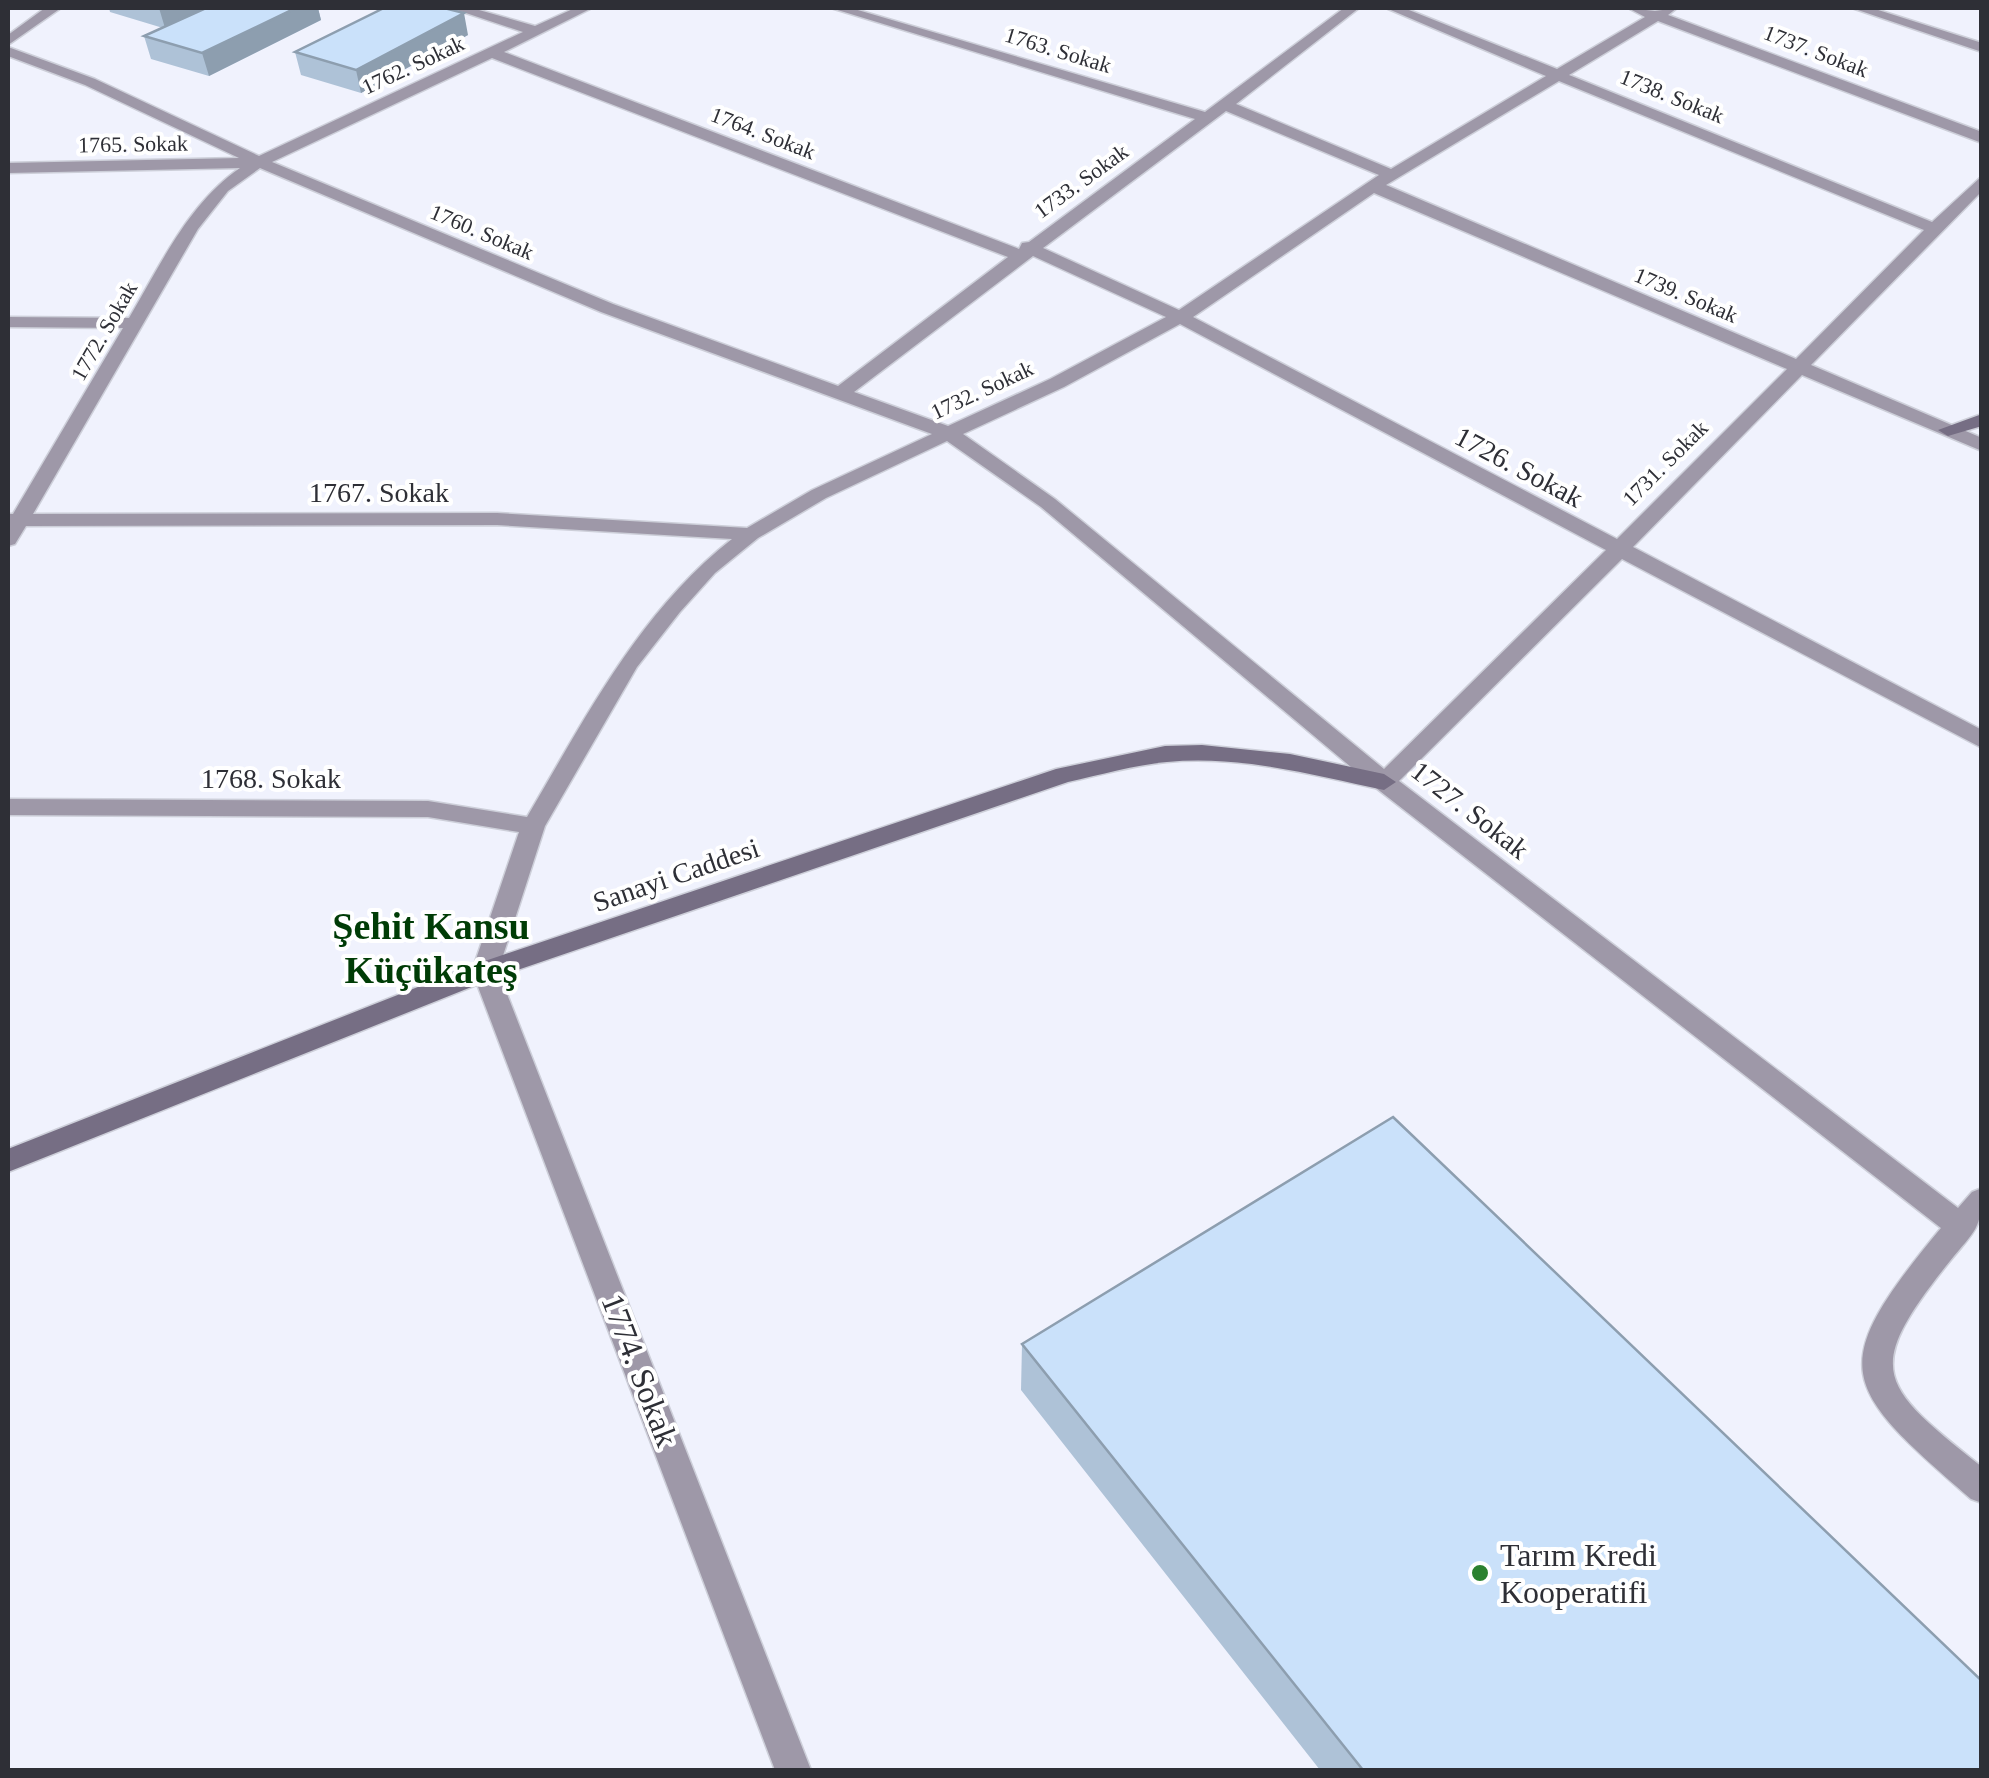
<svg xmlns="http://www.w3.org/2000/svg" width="1989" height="1778" viewBox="0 0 1989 1778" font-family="Georgia,serif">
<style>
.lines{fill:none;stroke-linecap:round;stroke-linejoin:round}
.street-casing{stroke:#cdcfd9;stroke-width:3}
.secondary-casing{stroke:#cdcfd9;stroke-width:3}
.street{fill:#9e98a8;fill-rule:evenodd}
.secondary{fill:#766e84;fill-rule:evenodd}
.wall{fill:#aec2d7}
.shaded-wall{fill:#8d9eaf}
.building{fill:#cae1fa;stroke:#8d9eaf;stroke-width:2.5}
.poi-dot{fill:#2b812f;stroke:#fff;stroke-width:4}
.labels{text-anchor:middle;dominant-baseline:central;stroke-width:8;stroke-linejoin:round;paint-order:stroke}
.far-street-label{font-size:22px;fill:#2e2f36;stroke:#fff}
.street-label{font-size:28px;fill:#2e2f36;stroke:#fff}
.near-street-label{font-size:32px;fill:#2e2f36;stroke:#fff}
.near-poi-label{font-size:32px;fill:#2e2f36;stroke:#fff;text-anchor:start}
.district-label{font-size:38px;font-weight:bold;fill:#003c06;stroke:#fff}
</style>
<rect width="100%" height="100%" fill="#f0f2fd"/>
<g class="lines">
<defs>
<path id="street" d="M45 8H61L8 45V35Z
M451 8H472L535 26 575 8H592L504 52 1019 249 1022 243 1029 242 1195 119 831 8H851L1205 112 1344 8H1359L1236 104 1391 169 1546 76 1386 8H1404L1557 69 1645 17 1628 8 1655 11 1677 8 1668 15 1982 132V143L1658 21 1569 75 1932 222 1982 176V191L1811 365 1982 438V451L1802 375 1633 547 1982 730V748L1622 559 1399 781 1958 1208 1972 1192 1982 1188C1982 1230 1975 1230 1950 1261 1862 1371 1878 1384 1982 1467V1503L1971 1499C1839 1385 1825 1368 1941 1228L1376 788 1041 507 947 441 826 498 758 538 715 573 680 612 637 667 545 826 498 971 811 1770H775L472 971 519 832 428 817 8 815V799L428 801 527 817C586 717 639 612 732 539L497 525 26 526 15 544 8 546V514H13L123 328 8 327V317L129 318C161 264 188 204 240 168L8 173V163L239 158 85 85 8 56V47L95 79 259 156 523 32ZM492 58 1008 257 838 386 613 304 272 162ZM1559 81 1924 230 1796 359 1386 185ZM1226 111 1379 175 1179 310 1043 248ZM260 168 601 312 932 434 812 490 747 528 497 513 33 514 198 229 228 191ZM1374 193 1787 369 1617 539 1193 317ZM1033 256 1166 317 1050 379 948 426 854 392ZM1180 324 1606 550 1384 769 1055 499 963 434 1064 387Z
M1852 8H1872L1982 43V52Z"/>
<path id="secondary" d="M1982 414V426L1948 436 1938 430Z
M1202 745 1290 754 1384 774 1396 782 1384 790C1314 775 1240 755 1167 762 1134 765 1100 775 1068 782L494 978 8 1172V1149L476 964 1056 769 1165 746Z"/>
</defs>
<!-- street casing -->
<use href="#street" class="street-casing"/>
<!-- secondary casing -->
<use href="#secondary" class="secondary-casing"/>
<!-- street -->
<use href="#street" class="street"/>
<!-- secondary -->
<use href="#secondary" class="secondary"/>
</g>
<!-- wall -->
<path class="wall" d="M109 8H318L321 20 209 76 151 59 144 36 163 28 110 12Z
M468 35 361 93 301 75 295 52Z
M1022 1344 1982 1770H1320L1021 1390Z"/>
<!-- shaded-wall -->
<path class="shaded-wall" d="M159 8H209L165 28Z
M296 8H318L321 20 209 76 202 53Z
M464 13 468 35 361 93 356 70Z"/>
<!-- building -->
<path class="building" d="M206 8H296L202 53 144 36Z
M384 8H444L464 13 356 70 295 52Z
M1393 1117 1982 1681V1770H1363L1022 1344Z"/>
<!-- markers -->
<circle class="poi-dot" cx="1480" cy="1573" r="10"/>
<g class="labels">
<!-- far-street labels -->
<g class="far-street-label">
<text transform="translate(1058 50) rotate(17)">1763. Sokak</text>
<text transform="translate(1816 51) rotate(21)">1737. Sokak</text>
<text transform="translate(413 65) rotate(-25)">1762. Sokak</text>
<text transform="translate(1672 96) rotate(22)">1738. Sokak</text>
<text transform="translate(763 133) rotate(21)">1764. Sokak</text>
<text transform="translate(133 144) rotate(-1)">1765. Sokak</text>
<text transform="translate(1081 181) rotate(-36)">1733. Sokak</text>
<text transform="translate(482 232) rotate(23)">1760. Sokak</text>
<text transform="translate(1686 295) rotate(23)">1739. Sokak</text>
<text transform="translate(104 331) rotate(-60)">1772. Sokak</text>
<text transform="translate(982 390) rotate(-25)">1732. Sokak</text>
<text transform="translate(1665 463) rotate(-45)">1731. Sokak</text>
</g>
<!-- street labels -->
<g class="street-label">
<text transform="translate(1519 467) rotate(28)">1726. Sokak</text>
<text x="379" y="492">1767. Sokak</text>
<text x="271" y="778">1768. Sokak</text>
<text transform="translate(1470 810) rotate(38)">1727. Sokak</text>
<text transform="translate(676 875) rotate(-19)">Sanayi Caddesi</text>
</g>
<!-- near-street labels -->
<g class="near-street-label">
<text transform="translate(640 1370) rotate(69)">1774. Sokak</text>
</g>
<!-- near-poi labels -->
<g class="near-poi-label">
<text x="1500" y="1555">Tarım Kredi<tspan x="1500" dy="37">Kooperatifi</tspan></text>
</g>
<!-- district labels -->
<g class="district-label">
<text x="431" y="926">Şehit Kansu<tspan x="431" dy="44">Küçükateş</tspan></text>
</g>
</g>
<!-- border -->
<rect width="1989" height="1778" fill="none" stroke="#2e2f36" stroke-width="20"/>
</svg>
